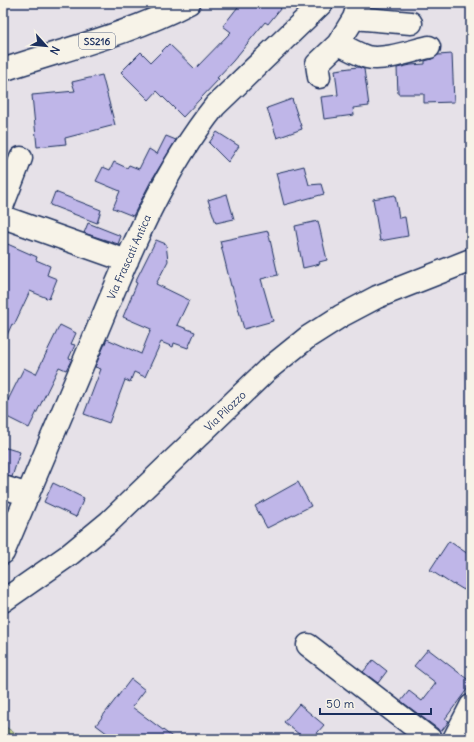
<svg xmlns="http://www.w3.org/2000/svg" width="474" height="742" viewBox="0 0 474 742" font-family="Delius,sans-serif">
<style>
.green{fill:#c9d78b;stroke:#728374}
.building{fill:#bfb6e8;stroke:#1b2f5e}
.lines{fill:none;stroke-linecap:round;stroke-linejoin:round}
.minor-casing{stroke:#1b2f5e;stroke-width:25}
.major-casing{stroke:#1b2f5e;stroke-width:25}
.minor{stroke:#f7f3e8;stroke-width:22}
.major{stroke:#f7f3e8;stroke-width:22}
.labels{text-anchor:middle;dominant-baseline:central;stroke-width:3.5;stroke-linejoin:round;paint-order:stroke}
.shield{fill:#f7f3e8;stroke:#5d6a87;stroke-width:1}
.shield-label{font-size:10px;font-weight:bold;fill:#1b2f5e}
.street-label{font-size:11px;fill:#1b2f5e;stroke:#f7f3e8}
</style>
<rect width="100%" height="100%" fill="#e6e1e8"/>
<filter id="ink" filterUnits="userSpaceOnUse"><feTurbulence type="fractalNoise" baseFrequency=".025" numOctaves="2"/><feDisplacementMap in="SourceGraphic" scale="8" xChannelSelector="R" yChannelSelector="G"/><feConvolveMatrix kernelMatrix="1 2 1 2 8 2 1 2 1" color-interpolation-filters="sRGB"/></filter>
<g filter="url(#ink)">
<!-- green -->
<path class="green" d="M3 725 23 739H3Z"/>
<!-- building -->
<path class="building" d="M241 3H285L268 24 265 22 233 61 217 78 219 79 183 117 157 91 149 100 121 72 141 52 151 62 169 44 195 69 231 32 223 26Z
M452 54 454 102 424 103V94H398L397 68 411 65 425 64V61L432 59 438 55Z
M358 67 364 69 369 106 353 108 354 115 324 119 321 97 338 95 335 70Z
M102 75 115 125 65 138 66 144 37 147 32 95 75 91 72 82Z
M292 99 302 129 277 138 267 108Z
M217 132 239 146 228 162 209 143Z
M166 136 176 140 151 181 133 216 113 208 120 191 96 181 103 167 110 170 114 162 127 168 129 165 139 169 149 149 157 154Z
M304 166 309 185 321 184 324 194 284 205 276 173Z
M55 192 101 210 97 223 50 205Z
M227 194 234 219 216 223 208 200Z
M395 195 399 218 405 217 408 236 380 241 373 199Z
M318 221 327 260 319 262 320 264 303 268 295 226Z
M88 223 121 236 118 244 84 233Z
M268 231 278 275 261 279 273 321 244 329 232 286H231L220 241Z
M156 240 166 244 168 261 156 284 189 300 177 325 195 332 188 348 174 343 173 347 161 342 145 377 134 372 130 382 125 380 109 423 84 414 101 369 95 367 107 339 141 354 151 329 123 317 137 283 135 282Z
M3 242 37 257 36 260 50 266 47 275 57 279 49 299 30 291 14 325 12 324 3 344Z
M60 325 76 333 71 344 75 345 69 358 72 359 66 370 59 367 29 428 3 415V410L24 368 36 374Z
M3 447 20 452 12 477 3 475Z
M298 482 311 506 267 528 255 506Z
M53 483 84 498 76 517 44 502Z
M449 541 471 556V580L464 590 454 584 453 585 430 570Z
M428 649 471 682V684L445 719 449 721 440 733 438 729 401 701 409 691 422 701 436 683 414 666Z
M373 660 387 671 378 683 363 672Z
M131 679 145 690 132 707 175 739H104L108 734 96 725Z
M299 704 324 725 312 739H305L284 722Z"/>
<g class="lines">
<defs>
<path id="minor" d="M359 3 354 18 338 44C348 48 357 54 367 57 385 61 411 51 429 47
M354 18 411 23
M319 77 317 64 338 44
M3 204 21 158
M3 217 127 261
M3 487 28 495
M3 553C34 480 65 407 96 333 129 254 161 174 215 106L322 3
M308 645 430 739
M454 739 471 706"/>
<path id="major" d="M3 70C65 49 130 34 189 3
M3 601 69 555 109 522 267 370 308 337 341 316 377 297 471 260"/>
</defs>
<!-- minor casing -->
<use href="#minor" class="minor-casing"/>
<!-- major casing -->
<use href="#major" class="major-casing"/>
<!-- minor -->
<use href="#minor" class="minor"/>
<!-- major -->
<use href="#major" class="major"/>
</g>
</g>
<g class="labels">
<!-- shield labels -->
<rect class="shield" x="79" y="33" width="36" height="16" rx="3"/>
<g class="shield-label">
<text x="97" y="41">SS216</text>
</g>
<!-- street labels -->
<g class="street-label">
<text transform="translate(129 257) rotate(-66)">Via Frascati Antica</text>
<text transform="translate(225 411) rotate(-44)">Via Pilozzo</text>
</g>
</g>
<!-- margin -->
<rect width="474" height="742" fill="none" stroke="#f7f3e8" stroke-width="16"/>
<rect x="8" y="8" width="458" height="726" fill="none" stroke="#1b2f5e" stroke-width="1.5" filter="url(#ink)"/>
<!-- north arrow -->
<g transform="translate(46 46) rotate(117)" stroke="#f7f3e8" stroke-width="3" paint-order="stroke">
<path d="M0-3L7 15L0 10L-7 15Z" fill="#1b2f5e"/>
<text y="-6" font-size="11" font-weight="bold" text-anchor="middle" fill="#1b2f5e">N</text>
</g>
<!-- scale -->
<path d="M320 708v6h111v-6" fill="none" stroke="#1b2f5e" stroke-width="2"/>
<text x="326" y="708" font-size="12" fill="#1b2f5e" stroke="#f7f3e8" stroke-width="3" paint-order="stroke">50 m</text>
</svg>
